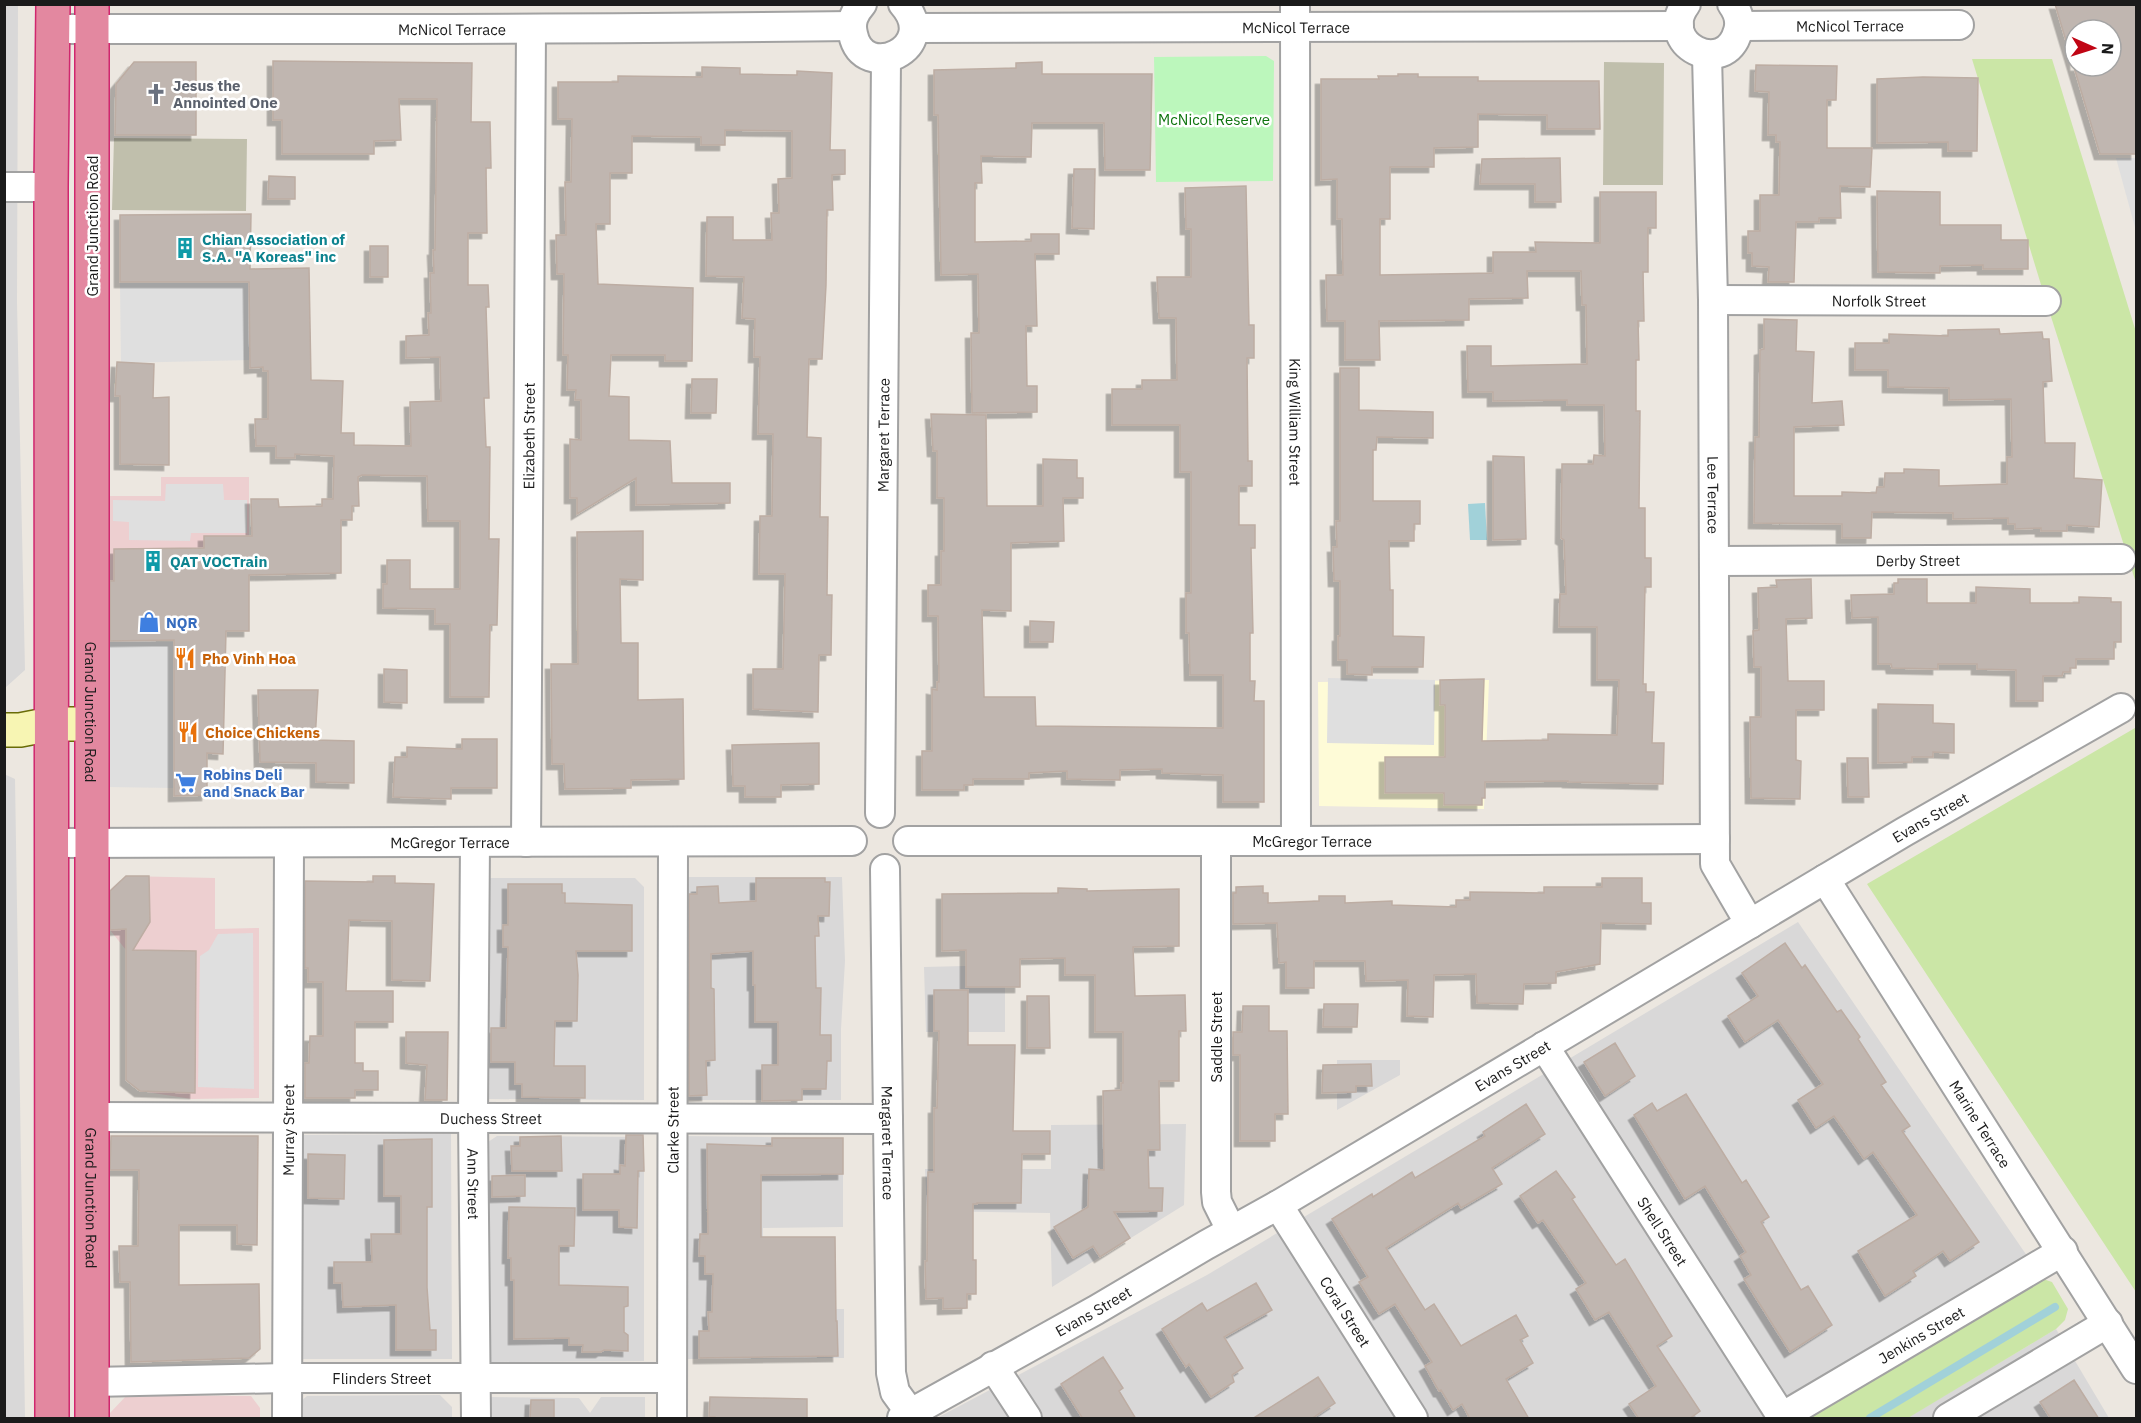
<svg xmlns="http://www.w3.org/2000/svg" width="2141" height="1423" viewBox="0 0 2141 1423" font-family="'IBM Plex Sans',sans-serif">
<style>
.residential{fill:#d9d8d8}
.commercial{fill:#edcfd0}
.education{fill:#fefbd7}
.construction{fill:#c0bfac}
.grass{fill:#cbe6a6}
.park{fill:#bcf7bc}
.parking{fill:#dfdfdf}
.water{fill:#a1d1d9}
.lines{fill:none;stroke-linecap:round;stroke-linejoin:round}
.stream{stroke:#a1d1d9;stroke-width:8}
.building{fill:#c0b6b0;stroke:#bdada3;stroke-width:1.5;fill-rule:evenodd;filter:url(#shadow)}
.street-casing{stroke:#a2a2a2;stroke-width:32}
.secondary-casing{stroke:#696c07;stroke-width:36}
.highway-casing{stroke:#d0276e;stroke-width:36}
.street{stroke:#fff;stroke-width:28}
.secondary{stroke:#f7f5b3;stroke-width:33}
.highway{stroke:#e388a0;stroke-width:33}
.labels{text-anchor:middle;dominant-baseline:central;stroke-width:5;stroke-linejoin:round;paint-order:stroke}
.street-label{font-size:15px;fill:#1b1b1b;stroke:#fff}
.worship-label{font-size:15px;font-weight:bold;fill:#5b616d;stroke:#fff;text-anchor:start}
.park-label{font-size:15px;fill:#0e740e;stroke:#fff}
.culture-label{font-size:15px;font-weight:bold;fill:#0d838f;stroke:#fff;text-anchor:start}
.shop-label{font-size:15px;font-weight:bold;fill:#366cbe;stroke:#fff;text-anchor:start}
.food-label{font-size:15px;font-weight:bold;fill:#c56008;stroke:#fff;text-anchor:start}
</style>
<defs>
<filter id="shadow"><feDropShadow dx="-5.5" dy="5.5" stdDeviation="0" flood-color="#0004"/></filter>
</defs>
<rect width="100%" height="100%" fill="#ece7e0"/>
<!-- residential -->
<path class="residential" d="M18 4 17 303 25 670 5 688 4 5Z
M4 774 15 779 25 1418H4Z
M681 877H842L845 961 841 1029V1100H682Z
M490 878H635L644 887V1100L489 1099Z
M1798 922 2043 1279 1809 1418H937L1207 1275Z
M1005 965V1032H926L924 967Z
M1337 1060H1400V1075L1337 1110Z
M1186 1124 1184 1205 1052 1287 1050 1213 927 1211 925 1169H1051V1125Z
M451 1134 452 1359H295L297 1135Z
M497 1136 644 1137V1361L490 1362 488 1142Z
M682 1136 843 1138V1227L763 1228V1309H844V1358L681 1359Z
M2056 1329 2109 1418H1907Z
M440 1395 452 1407V1418H295V1406L307 1396Z
M490 1397 579 1398 590 1413 601 1397H645V1418H490Z"/>
<!-- commercial -->
<path class="commercial" d="M161 477H249V581H107L108 496H161Z
M126 876 215 878V929L259 928V1098L192 1099 140 1091 126 1080V950L110 930 108 892Z
M127 1395 251 1396 260 1408V1418H109L110 1413Z"/>
<!-- education -->
<path class="education" d="M1489 680 1484 809 1319 806 1318 682Z"/>
<!-- construction -->
<path class="construction" d="M1604 62 1664 63 1663 185H1603Z
M114 138 247 139 246 211 112 210Z"/>
<!-- grass -->
<path class="grass" d="M1972 59H2052L2136 332V583L2046 301Z
M2136 723V1292L1867 884 2135 728Z
M2043 1279 2052 1282 2068 1309 2065 1320 2056 1329 1908 1418H1809Z"/>
<!-- park -->
<path class="park" d="M1266 56 1274 61 1273 181 1156 182 1154 57Z"/>
<!-- parking -->
<path class="parking" d="M2116 158H2136V231Z
M250 281V360L121 363 120 282Z
M166 484H223L224 500H247V533H191L190 541 129 540V522L113 521V500L165 501Z
M108 641 174 642V788L107 787Z
M1328 678 1435 680 1434 745 1327 743Z
M253 933 254 1089 198 1087 200 956 209 950 218 934Z"/>
<!-- water -->
<path class="water" d="M1485 503 1487 540H1470L1468 504Z"/>
<g class="lines">
<!-- stream -->
<path class="stream" d="M1870 1418 2055 1307"/>
</g>
<!-- building -->
<path class="building" d="M2055 4H2136V154H2100ZM2075 30H2111V66H2075Z
M273 61 472 63 471 122H490L491 168H486L487 233H468V285H488L489 307H486L489 398H484L486 447H490L489 539H499L497 625H490L489 697H450V624H435V609L383 608V584H387V560H410V589H460V521H428L427 476 362 475 358 477 359 506H352V520H341V573L249 575V631H226L223 754 207 753V795L174 796V640L110 641V581H114V549L204 548V536H252L251 499H278L279 507 322 506V499H333L334 456 295 454V458H276V446H256L255 419H268V371H263V367L250 368 249 282H120V215L251 214 250 269 309 268 311 380 343 381 341 433H354V445L411 446 410 402 441 401 440 357 406 358V336L429 335 428 313H431L430 273H434L433 250H435L437 99H399L401 140 374 141V154H282V120H273Z
M134 62H196V135H115L116 84Z
M1042 62V74H1152L1150 170H1105L1104 123H1032L1031 157 981 156 982 183H975V242L1031 241V234H1059V254H1035L1037 326H1026L1027 386H1037V412L972 413 971 333H979L978 274 941 275 938 115H934V70L1016 68V63Z
M1756 65 1837 66 1836 100H1827V148H1872L1870 187 1840 186 1841 218H1819V222H1796L1794 282H1768L1769 267 1752 266V253H1748V231H1760V195H1779L1780 142H1776V135H1768L1769 92 1755 91Z
M702 67 740 68V74L797 75V71L832 73 830 150H845V174L832 175 833 210H827L826 285 822 359H809L807 437 821 438 820 517H828L827 595H832L831 655H819L818 712 753 709V669H783L785 574H759L760 516H772L773 434H758L760 357H754L755 319 742 318 744 277 706 276 707 217H733V240H772L771 213H779L778 179 792 178V131L725 130V145H701V137L632 136V173H610V224H596L598 284 693 288 692 361H665V355H611L609 396 629 397V440L670 441 672 483H730V503L636 505V478L577 514V498H570V439L581 440V400H575L576 390H567L568 355H563L564 274H557L556 235H566L565 182H571L572 119H558V82H618V76L702 77Z
M1398 74H1418V77H1478V81H1599L1600 129H1547V115L1478 114V147L1434 148V167H1390V219H1380V275L1493 273V252H1536L1535 242 1600 243V192H1656V228H1648V272H1643L1644 321H1638L1639 360H1636V411H1640L1639 508H1645V558H1651V587H1645L1643 684H1646V692H1654L1652 743H1664L1663 784 1568 782V781L1485 782V798H1482V805H1444V793H1385V757H1445V705H1440V680L1484 679 1482 741 1548 740V734L1617 735 1619 680H1597V627H1559L1560 594H1566L1564 540 1561 538 1562 464H1593L1594 455 1605 456 1604 405H1567V400L1493 401V392H1468L1467 346H1491V366L1587 364 1586 305H1582L1581 271H1527L1528 298 1469 299V320L1379 321 1380 360H1345V321H1327L1326 275H1343L1342 219H1337V179L1321 180V79H1379L1378 76H1398Z
M1923 77 1978 78 1977 151H1948V142L1877 143V79Z
M1560 158 1561 202H1535V184H1480L1482 159Z
M1074 169H1095L1094 229 1072 228Z
M269 176 295 177V199H268Z
M1246 186 1249 325H1254V358H1247L1248 461H1252V486H1239V525H1255V548H1251L1253 633H1250V681H1255L1254 701H1264V802H1223V775L1162 773V769L1120 770V780L1067 779V771L1029 773V779H973V785H964V790H922V751H932V689L937 690V682H939L938 616H928V585H941V551H944V498H937V451H933L931 414 986 415 987 506H1043V459L1077 460V478H1083V498H1063L1064 541 1011 543V611L982 610 984 697H1035L1036 726 1223 728V675H1190L1189 633H1186V593H1191V472H1180V425H1112V389H1142V380H1177L1176 318H1159L1157 277H1191V229H1186L1185 188Z
M1877 191 1940 192V225H2001V240H2028V269H1983V265L1940 266V273L1878 272Z
M370 246H388V277H370Z
M1764 319 1797 320 1796 351 1814 352 1812 403 1842 401 1844 425 1794 427V496H1842V492L1876 493 1877 487H1884L1885 473H1904V469L1939 470V486L2007 484V457H2012L2011 399 1949 400V388L1888 387V370H1855V343H1889V334L1948 336V330L1999 329 2000 334 2042 332 2043 339H2049L2052 381 2043 382 2045 443H2075L2074 478 2102 480 2099 527 2067 525V531H2041V528L2015 529V524H2008V518L1953 519V513L1872 512 1871 538H1842V524L1754 523 1755 437H1759L1760 350 1764 349Z
M117 362 154 364 153 398 169 397V465L120 464V396H115Z
M1340 368H1359V410L1433 412V438L1377 437 1376 450H1373V501H1420V524H1414V541H1389L1390 590H1393V636L1424 637 1423 667H1372V675L1347 674V660H1338V636H1340V581H1334L1333 547H1337L1336 521H1340Z
M692 379H717L716 413H691Z
M1493 456 1524 457 1526 539 1493 540Z
M643 531V580L620 579 621 643H638V700L683 699 684 779 631 780V788L565 789 564 764H552L551 664H578L577 532Z
M1811 579 1812 618 1786 619 1788 681H1824V710H1796V760L1801 761 1800 799 1751 798 1750 717H1761V667H1754L1753 631 1759 630 1758 588 1777 587 1776 580Z
M1898 579H1927V603H1976V587L2030 589V603H2079V597L2111 598V602H2121V642H2114V659H2076V668H2070V672H2063L2062 676H2043V701H2016V670L1977 669V664H1938V669L1892 668 1891 664H1878V617L1852 618 1851 595 1894 594V583H1898Z
M1030 621 1054 622 1053 642H1030Z
M384 669 407 670V703L384 702Z
M258 690H318L315 740 354 741V783L316 782V763L260 762Z
M1878 704 1933 705V723L1954 724V753L1933 752V757H1912V762L1878 763Z
M462 739H497V788H451V799L393 797 395 757H407V747L462 749Z
M819 743V784L781 785V797H745V786H733L732 745Z
M1847 758H1868L1869 797H1848Z
M126 876H149L150 922 133 950 196 951 195 1093 140 1091 126 1080V929L110 930V891Z
M373 876H395V883L434 884 430 981 392 980V921L349 920 346 991H393V1022H355V1063H363V1071H378V1090H355V1098H305V1063H309L310 1036H323V982H308V968H305V881L373 882Z
M756 878H825V882H830L829 916H818L819 936H815L816 988H821L820 1035H831V1061H827L826 1089H802V1100L762 1101V1065H778V1022H755V985H753V951L711 954V988L714 989 715 1060 706 1061 707 1095 689 1096V894H697V887L718 886 719 903 756 901Z
M1602 878H1642V903H1651V924L1601 923 1600 964 1556 972V983L1524 984 1523 1004 1477 1003 1476 974 1434 975 1433 1017 1407 1016 1408 980 1366 981 1365 961H1314V988H1286V962L1279 963 1277 923 1233 924V893H1236V887L1263 886V893H1268V903L1319 901V896H1345V903L1392 901V905L1456 907V900H1470V892L1544 893V887H1602Z
M508 884H562V893H565V903L632 905V951H576L578 975 577 1021H555L554 1066H585V1098L522 1097V1084H515V1062H491V1028H506L508 947H503V925H508Z
M1058 888 1087 889V891L1179 889V946L1133 947 1135 996 1185 995 1186 1031H1179V1081H1159L1160 1150H1148L1149 1188H1163L1162 1211 1114 1212 1130 1238 1100 1257 1093 1246 1073 1258 1054 1227 1088 1207 1089 1169 1104 1170 1103 1091 1121 1090V1083H1123V1032H1095V975H1065V958L1020 959V987H966V950L942 951V894L1058 893Z
M1785 943 1802 968 1805 965 1837 1012 1841 1010 1860 1037 1858 1039 1886 1082 1881 1085 1910 1126 1902 1131 1979 1242 1950 1261 1943 1251 1913 1271 1916 1276 1885 1296 1858 1251 1917 1215 1873 1152 1864 1159 1834 1116 1816 1128 1798 1100 1823 1084 1778 1020 1745 1042 1728 1016 1758 996 1742 973Z
M934 990H968V1045H1015L1013 1131H1050V1154H1022L1021 1203H977V1204H973V1260H976V1294H967V1308L943 1309V1298L926 1299 925 1261H927L928 1172H934V1108H937L939 1031H934Z
M1027 996H1049L1050 1048H1027Z
M1324 1004H1358L1357 1027H1323Z
M1243 1006H1269V1031H1287L1288 1114H1275V1141H1240V1055H1233V1032H1242Z
M406 1032H448L447 1100H425L427 1065 406 1063Z
M1615 1043 1635 1076 1605 1096 1584 1062Z
M1371 1064 1372 1086H1356V1092L1322 1093 1323 1065Z
M1686 1094 1742 1183 1746 1180 1769 1217 1761 1222 1801 1290 1808 1286 1832 1325 1790 1352 1744 1279 1751 1275 1740 1256 1746 1252 1705 1186 1685 1199 1634 1115 1652 1103 1657 1111Z
M1526 1104 1545 1134 1492 1168 1502 1184 1461 1208 1458 1203 1386 1248 1425 1310 1434 1304 1461 1346 1516 1315 1528 1336 1520 1340 1533 1363 1506 1379 1529 1419H1470L1462 1404 1453 1410 1441 1390 1439 1391 1425 1366 1432 1362 1395 1304 1379 1314 1359 1282 1368 1277 1332 1219 1372 1194 1373 1197 1412 1172 1415 1178 1485 1136 1483 1132Z
M626 1135H643L644 1171H638L637 1228 619 1227V1210H583V1174H620V1165L625 1166Z
M111 1136H258L257 1245 237 1244V1225H179V1285L259 1284 260 1349 249 1358 131 1362 130 1282H120L119 1246H138L139 1170H110Z
M561 1136 562 1171H512L511 1146H520V1137Z
M772 1138H843V1174L761 1175V1237H835L836 1321H837L838 1356 699 1358V1331H709L708 1312H712L713 1274H705V1256H699L700 1234H708L707 1144 772 1146Z
M432 1139V1207H427V1287L430 1330H436V1350H396V1305L343 1307 342 1283H334V1262H372L371 1234H401V1196H384V1140Z
M308 1154 345 1155 344 1199 308 1198Z
M1556 1171 1575 1197 1572 1199 1616 1265 1625 1259 1672 1336 1657 1346 1700 1411 1689 1419H1639L1629 1404 1656 1386 1609 1312 1595 1320 1576 1289 1586 1283 1543 1220 1538 1223 1520 1196Z
M525 1175V1196L492 1197V1176Z
M509 1207 575 1208 574 1246H559V1285L628 1287V1306L624 1307V1332L628 1335V1351L604 1350 601 1352H582L583 1345H569V1338L514 1339V1280H511V1258H508Z
M1256 1283 1272 1310 1224 1337 1243 1368 1232 1375 1234 1382 1211 1397 1189 1364 1186 1367 1162 1329 1202 1303 1207 1311Z
M1103 1357 1123 1388 1119 1391 1136 1419H1083L1061 1384Z
M1318 1377 1335 1403 1311 1419H1252Z
M2074 1380 2099 1419H2051L2040 1402Z
M710 1397 807 1399V1419H716L715 1417H709Z
M531 1400H554V1419H530Z"/>
<g class="lines">
<defs>
<g id="street">
<path d="M862 4C854 13 850 22 853 34 863 84 942 48 903 4"/>
<path id="s1" d="M1295 4 1296 841"/>
<path d="M1686 4C1656 44 1725 79 1738 31 1741 21 1738 12 1732 4"/>
<path id="s2" d="M1740 26 1959 25"/>
<path id="s3" d="M914 28 1679 26"/>
<path id="s4" d="M53 29C319 29 585 30 852 26"/>
<path id="s5" d="M1707 55 1713 300 1715 864 1750 924"/>
<path d="M4 187H51"/>
<path id="s6" d="M1713 300 2046 301"/>
<path id="s7" d="M1714 561 2121 559"/>
<path id="s8" d="M880 813 886 59"/>
<path id="s9" d="M908 841H1296L1715 839"/>
<path d="M1216 841V1192L1217 1202 1231 1230"/>
<path id="s10" d="M475 842 473 1117 476 1418"/>
<path id="s11" d="M526 842 531 30"/>
<path id="s12" d="M50 843 852 841"/>
<path id="s13" d="M885 869 891 1373 895 1392 911 1414"/>
<path id="s14" d="M1825 879 2136 1369"/>
<path id="s15" d="M1544 1046 1782 1417"/>
<path id="s16" d="M92 1117 888 1119"/>
<path id="s17" d="M1278 1205 1413 1418"/>
<path d="M993 1366 1027 1418"/>
<path id="s18" d="M92 1382 286 1378H671"/>
<path id="s19" d="M287 1418 289 843"/>
<path id="s20" d="M672 1418 673 842"/>
<path id="s21" d="M902 1418 1096 1310 1206 1245 1278 1205 1904 832 2121 708"/>
<path id="s22" d="M1780 1418 2063 1251"/>
<path d="M1948 1418 2108 1323"/>
</g>
<path id="secondary" d="M4 730H20L51 724H91"/>
<g id="highway">
<path id="s23" d="M92 4C91 476 91 947 92 1418"/>
<path d="M52 1418 51 187 53 4"/>
</g>
</defs>
<!-- street casing -->
<use href="#street" class="street-casing"/>
<!-- secondary casing -->
<use href="#secondary" class="secondary-casing"/>
<!-- highway casing -->
<use href="#highway" class="highway-casing"/>
<!-- street -->
<use href="#street" class="street"/>
<!-- secondary -->
<use href="#secondary" class="secondary"/>
<!-- highway -->
<use href="#highway" class="highway"/>
</g>
<!-- icons -->
<defs>
<symbol id="church-bare" viewBox="-9 -9 18 18"><path d="M-1.2-6h2.4v3.5h3.3v2.4h-3.3V6h-2.4V-.1h-3.3v-2.4h3.3Z" fill="#6b7280" stroke="#fff" stroke-width="2.5" paint-order="stroke"/></symbol>
<symbol id="building-bare" viewBox="-9 -9 18 18"><path d="M-4-6H4V6H1V3H-1V6H-4ZM-2.5-4.3h1.7v1.8h-1.7ZM.8-4.3h1.7v1.8H.8ZM-2.5-1h1.7V.8h-1.7ZM.8-1h1.7V.8H.8Z" fill="#0f9aa8" stroke="#fff" stroke-width="2.5" paint-order="stroke"/></symbol>
<symbol id="shop-bare" viewBox="-9 -9 18 18"><path d="M-5-2.5h2.3a2.7 3.5 0 0 1 5.4 0H5L5.5 6h-11ZM-1.5-2.5h3a1.5 2.3 0 0 0-3 0Z" fill="#3f7fe0" stroke="#fff" stroke-width="2.5" paint-order="stroke"/></symbol>
<symbol id="restaurant-bare" viewBox="-9 -9 18 18"><path d="M-5-6h1v4h1v-4h1v4h1v-4h1v5L-1.5 .5V6h-2V.5L-5-1ZM5-6V6H3V1.5H1.5Q1.5-4 5-6Z" fill="#e8710a" stroke="#fff" stroke-width="2.5" paint-order="stroke"/></symbol>
<symbol id="supermarket-bare" viewBox="-9 -9 18 18"><path d="M-6-5.5h2.5l.6 2H6L4.5 2H-2.5L-4.4-4H-6ZM-1.5 3.2a1.3 1.3 0 1 0 .1 0ZM3 3.2a1.3 1.3 0 1 0 .1 0Z" fill="#3f7fe0" stroke="#fff" stroke-width="2.5" paint-order="stroke"/></symbol>
</defs>
<g fill-rule="evenodd">
<use href="#church-bare" x="141" y="79" width="30" height="30"/>
<use href="#building-bare" x="170" y="233" width="30" height="30"/>
<use href="#building-bare" x="138" y="546" width="30" height="30"/>
<use href="#shop-bare" x="134" y="607" width="30" height="30"/>
<use href="#restaurant-bare" x="170" y="643" width="30" height="30"/>
<use href="#restaurant-bare" x="173" y="717" width="30" height="30"/>
<use href="#supermarket-bare" x="171" y="768" width="30" height="30"/>
</g>
<g class="labels">
<!-- street labels -->
<g class="street-label">
<text stroke="none"><textPath href="#s2" startOffset="110">McNicol Terrace</textPath></text>
<text stroke="none"><textPath href="#s3" startOffset="382">McNicol Terrace</textPath></text>
<text stroke="none"><textPath href="#s4" startOffset="399">McNicol Terrace</textPath></text>
<text transform="translate(92 226) rotate(-90)">Grand Junction Road</text>
<text stroke="none"><textPath href="#s6" startOffset="166">Norfolk Street</textPath></text>
<text stroke="none"><textPath href="#s1" startOffset="418">King William Street</textPath></text>
<text stroke="none"><textPath href="#s11" startOffset="406">Elizabeth Street</textPath></text>
<text stroke="none"><textPath href="#s8" startOffset="378">Margaret Terrace</textPath></text>
<text stroke="none"><textPath href="#s5" startOffset="440">Lee Terrace</textPath></text>
<text stroke="none"><textPath href="#s7" startOffset="204">Derby Street</textPath></text>
<text stroke="none"><textPath href="#s23" startOffset="708">Grand Junction Road</textPath></text>
<text stroke="none"><textPath href="#s21" startOffset="1191">Evans Street</textPath></text>
<text stroke="none"><textPath href="#s9" startOffset="404">McGregor Terrace</textPath></text>
<text stroke="none"><textPath href="#s12" startOffset="400">McGregor Terrace</textPath></text>
<text transform="translate(1216 1037) rotate(-90)">Saddle Street</text>
<text stroke="none"><textPath href="#s21" startOffset="705">Evans Street</textPath></text>
<text stroke="none"><textPath href="#s16" startOffset="399">Duchess Street</textPath></text>
<text stroke="none"><textPath href="#s14" startOffset="290">Marine Terrace</textPath></text>
<text stroke="none"><textPath href="#s20" startOffset="288">Clarke Street</textPath></text>
<text stroke="none"><textPath href="#s19" startOffset="288">Murray Street</textPath></text>
<text stroke="none"><textPath href="#s13" startOffset="274">Margaret Terrace</textPath></text>
<text stroke="none"><textPath href="#s10" startOffset="342">Ann Street</textPath></text>
<text stroke="none"><textPath href="#s23" startOffset="1194">Grand Junction Road</textPath></text>
<text stroke="none"><textPath href="#s15" startOffset="220">Shell Street</textPath></text>
<text stroke="none"><textPath href="#s21" startOffset="219">Evans Street</textPath></text>
<text stroke="none"><textPath href="#s17" startOffset="126">Coral Street</textPath></text>
<text stroke="none"><textPath href="#s22" startOffset="164">Jenkins Street</textPath></text>
<text stroke="none"><textPath href="#s18" startOffset="290">Flinders Street</textPath></text>
</g>
<!-- worship labels -->
<g class="worship-label">
<text x="173" y="85">Jesus the<tspan x="173" dy="17">Annointed One</tspan></text>
</g>
<!-- park labels -->
<g class="park-label">
<text x="1214" y="119">McNicol Reserve</text>
</g>
<!-- culture labels -->
<g class="culture-label">
<text x="202" y="239">Chian Association of<tspan x="202" dy="17">S.A. "A Koreas" inc</tspan></text>
<text x="170" y="561">QAT VOCTrain</text>
</g>
<!-- shop labels -->
<g class="shop-label">
<text x="166" y="622">NQR</text>
<text x="203" y="774">Robins Deli<tspan x="203" dy="17">and Snack Bar</tspan></text>
</g>
<!-- food labels -->
<g class="food-label">
<text x="202" y="658">Pho Vinh Hoa</text>
<text x="205" y="732">Choice Chickens</text>
</g>
</g>
<!-- border -->
<rect width="2141" height="1423" fill="none" stroke="#1b1b1b" stroke-width="12"/>
<!-- north arrow -->
<g transform="translate(2093 48) rotate(93)"><circle r="28" fill="#ffffff" stroke="#a4a4a4" stroke-width="1.5"/>
<path d="M0-4.5L10 22L0 15L-10 22Z" fill="#c00514"/>
<text y="-9" font-size="16" font-weight="bold" text-anchor="middle" fill="#1b1b1b">N</text>
</g>
</svg>
